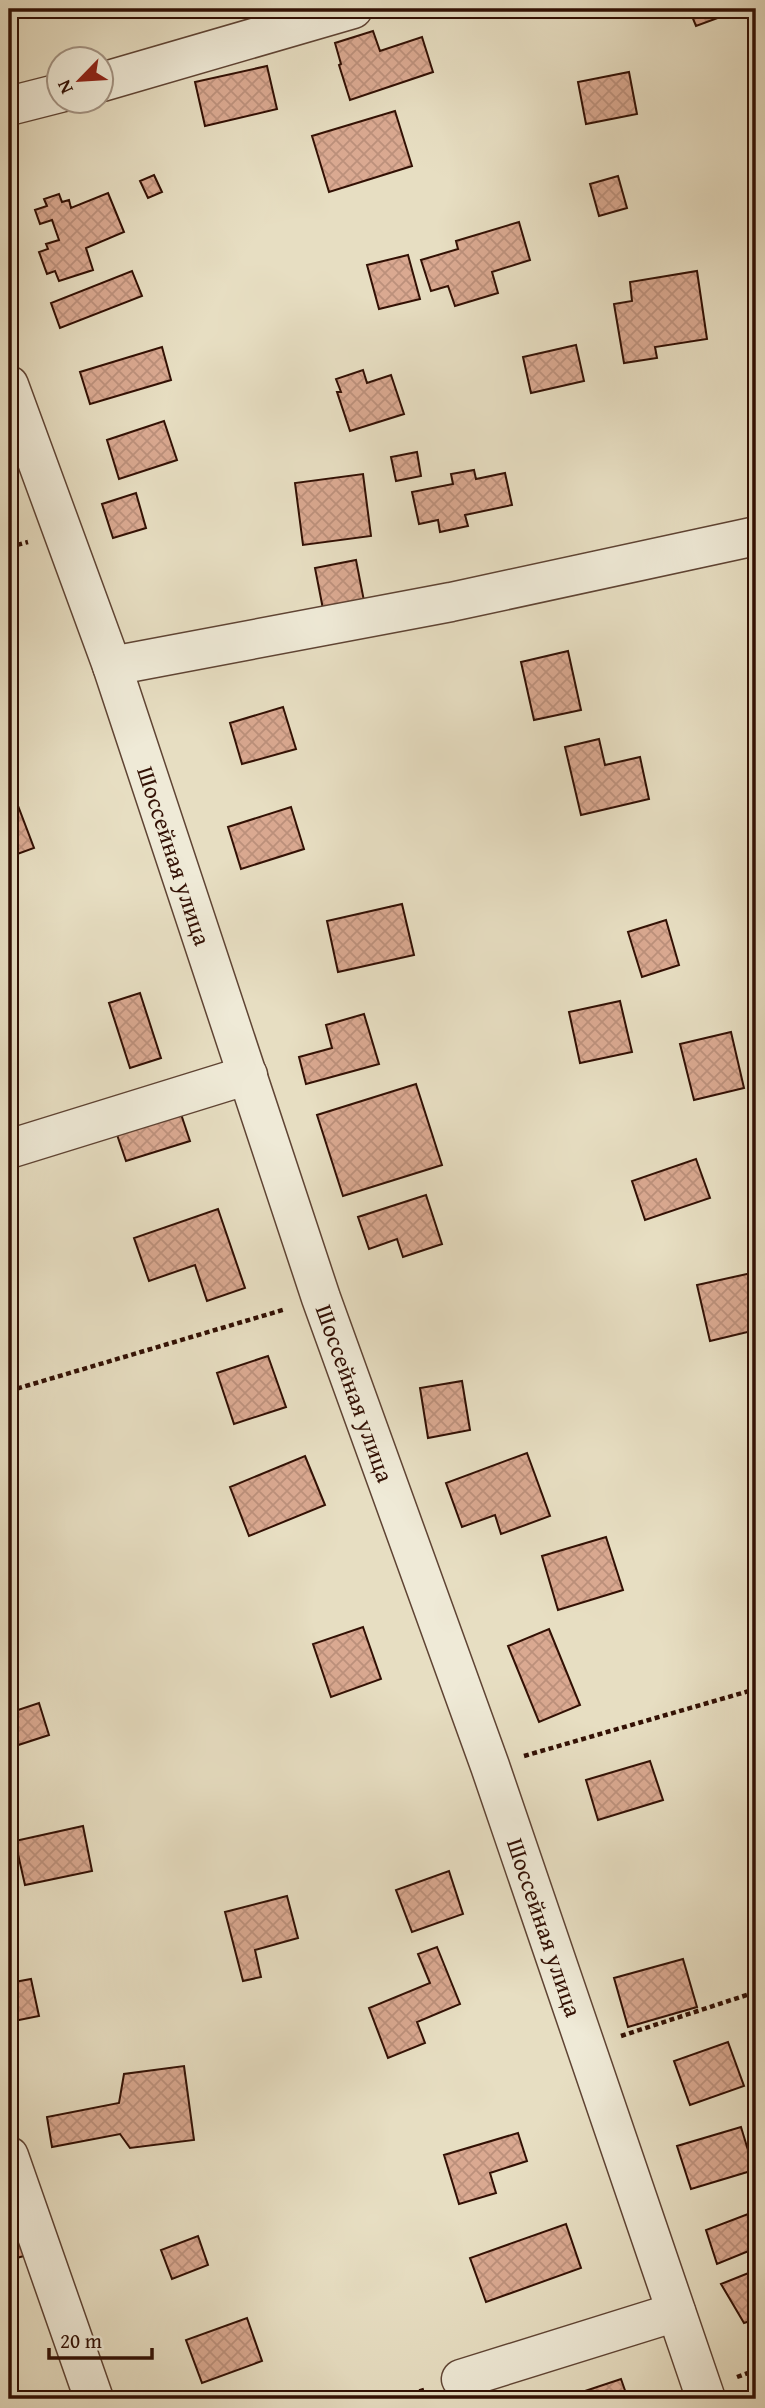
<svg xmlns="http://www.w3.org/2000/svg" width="765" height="2408" viewBox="0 0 765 2408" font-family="'Gentium Book Plus',serif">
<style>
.building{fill:url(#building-cross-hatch);stroke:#321004;stroke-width:2}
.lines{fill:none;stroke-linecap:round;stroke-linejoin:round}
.minor-casing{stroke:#5f4434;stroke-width:41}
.path{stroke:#321004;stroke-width:4.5;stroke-dasharray:5 3.5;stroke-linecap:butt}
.minor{stroke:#efead7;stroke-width:38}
.labels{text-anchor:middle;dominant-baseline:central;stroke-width:5;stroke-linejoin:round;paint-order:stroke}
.street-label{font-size:24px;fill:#321004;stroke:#efead7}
</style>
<defs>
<pattern id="building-cross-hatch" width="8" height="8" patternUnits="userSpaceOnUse" patternTransform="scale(1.75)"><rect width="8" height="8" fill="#daa991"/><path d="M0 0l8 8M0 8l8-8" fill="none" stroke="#bc907b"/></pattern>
</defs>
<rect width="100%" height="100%" fill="#e7dec2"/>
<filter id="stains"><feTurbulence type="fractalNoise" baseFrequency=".00286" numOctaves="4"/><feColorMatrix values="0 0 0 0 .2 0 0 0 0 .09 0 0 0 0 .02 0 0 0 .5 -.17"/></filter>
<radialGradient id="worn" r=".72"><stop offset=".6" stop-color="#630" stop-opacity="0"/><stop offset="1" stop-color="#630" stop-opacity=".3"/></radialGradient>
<!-- building -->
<path class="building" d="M689 9H742L696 26Z
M373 31 380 51 422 37 433 72 350 100 339 65 341 64 335 43Z
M267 66 277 109 205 126 195 82Z
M629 72 637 114 586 124 578 82Z
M395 111 412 166 329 192 312 136Z
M154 175 162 192 148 198 140 181Z
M618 176 627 208 599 216 590 184Z
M108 193 124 232 86 248 93 270 59 281 55 271 47 274 39 252 48 249 46 244 59 240 52 220 40 224 35 210 47 206 44 199 59 194 62 202 69 200 71 208Z
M519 222 530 260 492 272 498 293 455 306 448 286 431 291 421 260 458 249 456 241Z
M408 255 420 299 379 309 367 265Z
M132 271 142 296 60 328 51 303Z
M697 271 707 339 655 347 657 358 624 363 614 304 632 301 630 282Z
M576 345 584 381 531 393 523 357Z
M162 347 171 380 90 404 80 372Z
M363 370 367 383 391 375 404 414 350 431 337 392H341L336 379Z
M164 421 177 460 119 479 107 440Z
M417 452 421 476 396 481 391 457Z
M474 470 476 479 505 473 512 505 465 515 468 526 440 532 438 520 419 524 412 492 453 484 451 474Z
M363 474 371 536 303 545 295 483Z
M136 493 146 528 113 538 102 504Z
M356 560 364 601 323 609 315 568Z
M9 612 17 636 9 639Z
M568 651 581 710 534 720 521 662Z
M283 707 296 749 242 764 230 723Z
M599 739 605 765 640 757 649 799 581 815 565 747Z
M9 782 34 848 9 857Z
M291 807 304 849 241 869 228 827Z
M402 904 414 955 338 972 327 921Z
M666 920 679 965 642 977 628 932Z
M140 993 161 1058 130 1068 109 1003Z
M620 1001 632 1052 580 1063 569 1012Z
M364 1014 379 1064 306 1084 299 1057 332 1048 326 1025Z
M731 1032 744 1088 694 1100 680 1044Z
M416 1084 442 1165 343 1196 317 1115Z
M179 1108 190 1141 126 1161 115 1129Z
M696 1159 710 1198 645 1220 632 1181Z
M426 1195 442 1244 403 1257 397 1239 369 1249 358 1217Z
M218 1209 245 1288 207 1301 195 1265 149 1281 134 1238Z
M756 1272V1330L710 1341 697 1285Z
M268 1356 286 1407 234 1424 217 1373Z
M462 1381 470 1430 428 1438 420 1388Z
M527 1453 550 1516 501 1534 495 1515 462 1527 446 1483Z
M305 1456 325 1505 249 1536 230 1487Z
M606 1537 623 1590 558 1610 542 1556Z
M363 1627 381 1679 331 1697 313 1644Z
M549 1629 580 1705 539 1722 508 1646Z
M39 1703 49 1735 9 1748V1713Z
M650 1761 663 1800 598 1820 586 1780Z
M83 1826 92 1871 25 1885 15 1841Z
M449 1871 463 1914 412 1932 396 1890Z
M287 1896 298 1938 255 1950 261 1977 243 1981 225 1912Z
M437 1947 460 2004 417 2022 425 2043 388 2058 369 2008 430 1983 418 1954Z
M683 1959 697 2007 628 2027 614 1978Z
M31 1979 39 2016 9 2022V1983Z
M728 2042 744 2086 690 2105 674 2061Z
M184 2066 194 2140 130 2148 120 2134 52 2147 47 2117 119 2103 124 2074Z
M741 2127 754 2170 691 2189 677 2146Z
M518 2133 527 2161 490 2173 496 2193 459 2204 444 2155Z
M756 2211V2248L717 2264 706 2230Z
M9 2216H11L24 2256 9 2260Z
M566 2224 581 2268 486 2302 470 2258Z
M198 2236 208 2265 172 2279 161 2250Z
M756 2270V2319L744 2323 721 2284Z
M247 2318 262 2361 202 2383 186 2340Z
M621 2379 628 2399H561Z"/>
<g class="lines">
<defs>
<g id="minor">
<path d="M102 82 353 9"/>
<path d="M9 106 60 93"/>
<path id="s1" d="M9 385 112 666 321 1298 490 1766 706 2399"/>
<path d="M112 666 451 602 756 536"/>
<path d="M9 1149 248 1075"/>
<path d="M9 2156 94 2399"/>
<path d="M461 2379 676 2312"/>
</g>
</defs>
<!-- minor casing -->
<use href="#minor" class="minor-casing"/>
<!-- path -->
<path class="path" d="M9 547 28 542
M9 1391 286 1309
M524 1756 756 1689
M621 2036 756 1992
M737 2377 756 2370
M395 2399 427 2389"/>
<!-- minor -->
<use href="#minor" class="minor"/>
</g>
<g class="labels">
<!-- street labels -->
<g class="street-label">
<text stroke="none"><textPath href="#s1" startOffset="499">Шоссейная улица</textPath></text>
<text stroke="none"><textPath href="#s1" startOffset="1066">Шоссейная улица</textPath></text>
<text stroke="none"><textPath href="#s1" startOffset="1633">Шоссейная улица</textPath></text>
</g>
</g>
<!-- margin -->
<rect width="765" height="2408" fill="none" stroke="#e7dec2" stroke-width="35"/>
<rect x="10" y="10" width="744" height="2387" fill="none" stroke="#321004" stroke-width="3.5"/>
<rect x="18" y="18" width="730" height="2373" fill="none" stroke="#321004" stroke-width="2"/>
<!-- north arrow -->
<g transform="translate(80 80) rotate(245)"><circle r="33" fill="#efead7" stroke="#a39383" stroke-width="2"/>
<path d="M0-5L12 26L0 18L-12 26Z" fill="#8f2418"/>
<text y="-10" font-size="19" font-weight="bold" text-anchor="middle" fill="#321004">N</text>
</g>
<!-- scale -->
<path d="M49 2348v10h103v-10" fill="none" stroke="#321004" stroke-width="3.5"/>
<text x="60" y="2348" font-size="21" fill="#321004" stroke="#efead7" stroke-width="5" paint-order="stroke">20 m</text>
<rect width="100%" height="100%" filter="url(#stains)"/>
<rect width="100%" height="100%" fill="url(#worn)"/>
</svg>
